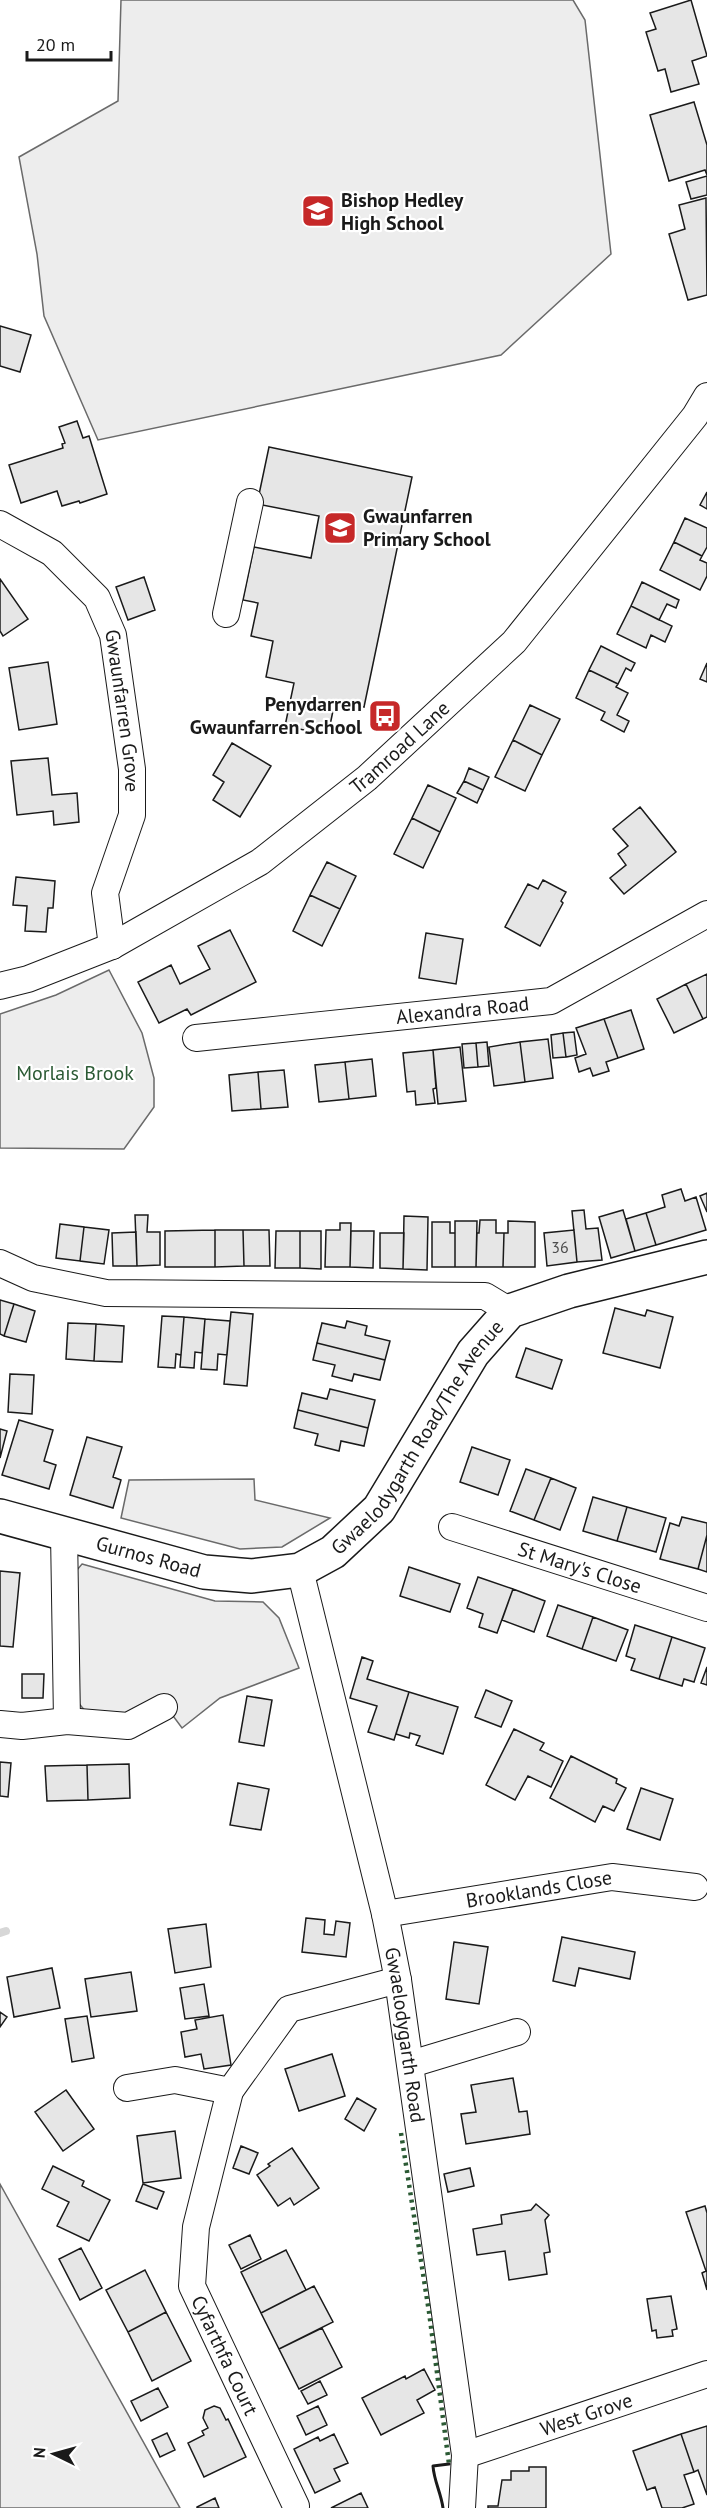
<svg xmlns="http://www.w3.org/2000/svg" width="707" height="2508" viewBox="0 0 707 2508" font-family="'PT Sans',sans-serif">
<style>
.built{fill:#ededed;stroke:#6a6a6a;stroke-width:1.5}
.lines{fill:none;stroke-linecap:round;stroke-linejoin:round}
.stream{stroke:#d7d7d7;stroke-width:8}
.building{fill:#e6e6e6;stroke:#1a1a1a;stroke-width:1.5}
.street-casing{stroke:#1a1a1a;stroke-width:28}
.secondary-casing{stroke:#1a1a1a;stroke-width:36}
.street{stroke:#fff;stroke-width:26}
.secondary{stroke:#fff;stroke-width:33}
.hedge{stroke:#2b5a34;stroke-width:4.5;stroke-dasharray:3 4.5;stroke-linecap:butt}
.wall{stroke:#1a1a1a;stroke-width:3}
.labels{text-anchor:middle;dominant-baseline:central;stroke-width:4.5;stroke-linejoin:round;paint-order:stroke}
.number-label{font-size:16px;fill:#4d4d4d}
.poi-label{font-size:20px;font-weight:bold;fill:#1a1a1a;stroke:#fff;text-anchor:start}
.street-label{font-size:20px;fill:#1a1a1a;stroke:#fff}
.park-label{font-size:20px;fill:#2b5a34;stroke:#fff}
</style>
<rect width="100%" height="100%" fill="#fff"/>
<!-- built -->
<path class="built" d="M121 0H573L585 20 611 254 501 355 98 440 44 316 37 254 19 157 118 101Z
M109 970 142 1033 154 1078V1107L124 1149 0 1148V1014L56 995Z
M254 1479 255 1500 330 1518 282 1547 240 1549 121 1518 129 1480Z
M82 1564 215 1601 263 1602 279 1618 299 1668 220 1698 182 1728 162 1701 130 1716 86 1712 76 1700 71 1577Z
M0 2184 180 2508H0Z"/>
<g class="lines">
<!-- stream -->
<path class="stream" d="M0 1933 6 1931"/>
</g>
<!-- building -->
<path class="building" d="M691 0 707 56 692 61 699 84 671 92 665 69 658 71 646 32 656 29 650 13Z
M694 102 707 145V175L705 170 669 181 650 115Z
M707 176V195L691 199 686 182Z
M706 198 707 295 688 300 669 234 685 229 679 205Z
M0 326 31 335 20 372 0 366Z
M77 421 83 438 89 436 107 494 80 503 79 501 62 506 57 491 21 503 9 465 63 448 62 444 65 443 59 427Z
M269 447 412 477 364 707 335 701 328 735 285 726 294 683 266 677 273 641 251 636 258 603 243 600 254 547 311 558 319 516 257 504Z
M707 492V509L700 505Z
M685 518 707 528V547L702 556 674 542Z
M674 542 702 556 700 560 707 563V576L700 590 660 570Z
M144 577 155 610 128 620 116 587Z
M0 579 28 619 3 636 0 631Z
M642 582 679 600 676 608 667 604 659 620 631 606Z
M631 606 672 626 665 642 651 635 646 648 617 634Z
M601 646 635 663 631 671 626 668 618 684 589 670Z
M48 662 57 724 19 730 9 668Z
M707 663V682L700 679Z
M589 670 618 684 616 687 628 693 617 715 629 721 624 732 601 720 605 712 576 698Z
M530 705 560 719 542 755 513 740Z
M513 740 542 755 525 791 495 777Z
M232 743 271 766 240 817 213 800 224 782 213 775Z
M48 758 52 795 77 793 79 822 54 825 53 811 17 815 11 761Z
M469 768 489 777 483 790 464 781Z
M464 781 483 790 477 803 457 793Z
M428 785 456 798 440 832 412 818Z
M640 807 676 852 624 894 610 878 626 865 618 854 628 846 613 829Z
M412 818 440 832 423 868 394 854Z
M327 862 356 876 340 909 310 895Z
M16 877 55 881 53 908H48L46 932 25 931 27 906 13 905Z
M543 880 566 892 561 901 563 903 540 946 505 927 528 884 538 889Z
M310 895 340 909 322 946 293 931Z
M230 930 256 982 191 1015 187 1009 159 1023 138 982 171 965 180 984 210 969 198 946Z
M426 933 463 939 456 984 419 978Z
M707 974V1017L703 1019 686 984Z
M686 984 703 1019 674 1033 657 999Z
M631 1010 644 1049 618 1058 604 1019Z
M604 1019 618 1058 606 1062 609 1071 593 1076 590 1068 579 1072 575 1058 586 1054 576 1028Z
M574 1032 577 1055 566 1057 563 1033Z
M563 1033 566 1057 553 1058 551 1035Z
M548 1039 553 1078 525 1082 520 1042Z
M487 1042 489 1066 478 1067 476 1043Z
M520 1042 525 1082 494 1086 489 1047Z
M476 1043 478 1067 464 1068 462 1044Z
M460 1047 466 1101 438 1104 433 1050Z
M433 1050 436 1088 433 1089 435 1103 416 1105 415 1091 407 1092 403 1053Z
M372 1059 376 1096 349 1099 345 1062Z
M345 1062 349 1099 319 1102 315 1065Z
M284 1070 288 1107 261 1109 258 1072Z
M258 1072 261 1109 232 1111 229 1075Z
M681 1189 685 1201 696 1197 706 1230 656 1245 646 1213 665 1207 662 1195Z
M707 1193V1212L700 1196Z
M584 1210 586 1229 598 1228 602 1260 577 1262 572 1211Z
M623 1210 635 1251 611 1258 599 1217Z
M646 1213 656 1245 635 1251 626 1219Z
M135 1215H148L147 1232H160V1265L137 1266Z
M404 1216 428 1217 427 1270 403 1269Z
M480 1220H496V1233H504L503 1267H476L477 1233H479Z
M455 1221H477L476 1267H455Z
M508 1221 535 1222V1267H503L504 1233H508Z
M432 1222H450V1233H455V1267H432Z
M340 1223H351L350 1267H325L326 1230H340Z
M60 1224 84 1227 80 1261 56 1258Z
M84 1227 109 1230 104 1264 80 1261Z
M215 1230V1267H165V1231Z
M215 1230H243L244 1266 215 1267Z
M243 1230H269L270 1266H244Z
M574 1230 577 1262 547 1266 544 1233Z
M276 1231H300V1268H275Z
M300 1231H321V1269L300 1268Z
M351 1231H374L373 1268 350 1267Z
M136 1232 137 1266H113L112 1233Z
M380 1233H404L403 1269 380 1268Z
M0 1300 14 1304 4 1336 0 1334Z
M14 1304 35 1311 26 1342 4 1336Z
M615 1308 645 1316 647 1310 673 1317 660 1368 603 1353Z
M231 1312 253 1314 247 1386 224 1384Z
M162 1316 184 1317 181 1355 176 1354 175 1368 158 1367Z
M184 1317 205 1319 202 1353 195 1352 194 1368 180 1367Z
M205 1319 230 1321 227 1355 218 1354 217 1370 201 1369Z
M347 1321 367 1326 365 1335 390 1341 385 1360 317 1343 322 1323 345 1328Z
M68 1323 96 1324 94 1361 66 1359Z
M96 1324 124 1326 122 1362 94 1361Z
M317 1343 385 1360 380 1380 354 1374 352 1381 332 1376 335 1365 313 1360Z
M526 1348 562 1360 552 1389 516 1377Z
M10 1374 34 1375 32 1414 8 1412Z
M330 1389 375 1400 368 1428 298 1410 302 1393 327 1399Z
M298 1410 368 1428 364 1446 341 1441 339 1451 315 1445 318 1434 294 1428Z
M19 1420 53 1430 44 1461 56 1465 49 1489 2 1475Z
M0 1429 7 1431 0 1458Z
M87 1437 122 1447 113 1477 121 1480 113 1508 70 1495Z
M472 1447 510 1460 498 1495 460 1482Z
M526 1469 551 1478 534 1520 510 1511Z
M551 1478 576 1488 560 1530 534 1520Z
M593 1497 627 1507 617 1541 583 1531Z
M627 1507 666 1518 656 1552 617 1541Z
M682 1517 707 1523V1535L698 1569 660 1559 670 1523 679 1526Z
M707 1535V1572L698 1569Z
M409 1567 460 1584 450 1612 400 1596Z
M0 1571 20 1573 13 1647 0 1646Z
M478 1577 513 1589 497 1633 479 1627 483 1614 467 1608Z
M513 1589 545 1601 534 1632 502 1620Z
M558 1605 593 1617 582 1649 547 1636Z
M593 1617 628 1630 616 1661 582 1649Z
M635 1625 672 1637 659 1679 631 1670 635 1659 626 1656Z
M672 1637 705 1648 694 1682 684 1679 682 1686 659 1679Z
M362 1657 373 1661 367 1679 409 1692 394 1740 368 1732 377 1706 350 1698Z
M707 1667V1685L701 1683Z
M22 1674H44L43 1698H22Z
M486 1690 512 1701 501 1727 475 1717Z
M409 1692 458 1707 443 1754 416 1745 420 1736 410 1733 409 1738 396 1734Z
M247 1696 272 1700 264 1746 239 1742Z
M514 1729 544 1743 540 1750 563 1761 551 1787 528 1776 515 1800 486 1785Z
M571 1756 617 1779 616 1783 626 1788 614 1811 603 1806 595 1822 550 1798Z
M0 1762 11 1763 8 1797 0 1796Z
M129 1764 130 1798 88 1800 87 1765Z
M87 1765 88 1800 47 1801 45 1766Z
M238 1783 269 1789 261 1830 230 1825Z
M641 1788 673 1799 660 1840 627 1829Z
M306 1918 325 1920 324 1934 334 1935 336 1921 350 1923 346 1957 302 1952Z
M206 1924 211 1967 175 1973 168 1929Z
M562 1937 635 1952 630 1979 579 1968 575 1986 553 1981Z
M454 1942 488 1947 479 2004 446 1999Z
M52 1968 60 2008 14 2017 7 1977Z
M131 1972 137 2011 91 2017 85 1979Z
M204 1984 209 2016 185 2019 180 1988Z
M0 2012 7 2017 0 2027Z
M223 2015 231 2065 204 2069 201 2054 185 2057 181 2032 197 2029 195 2020Z
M87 2016 94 2058 72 2062 65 2019Z
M332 2054 345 2096 299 2111 285 2069Z
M513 2078 519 2112 527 2111 530 2134 466 2144 461 2114 476 2112 471 2085Z
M66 2090 94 2129 63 2151 35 2112Z
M357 2098 376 2109 364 2131 345 2119Z
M175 2131 181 2178 143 2183 137 2136Z
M241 2146 258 2153 249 2174 233 2168Z
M292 2148 319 2188 294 2205 290 2198 278 2206 257 2175 270 2166 268 2164Z
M53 2166 84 2181 82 2186 110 2200 89 2241 57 2226 69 2202 42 2189Z
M470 2168 474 2186 448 2192 444 2174Z
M143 2184 164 2192 157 2209 136 2201Z
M536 2204 549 2215 545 2220 550 2252 544 2253 547 2274 509 2280 505 2251 477 2255 473 2229 502 2224 501 2215 531 2210Z
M705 2206 707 2213V2290L702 2273 706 2271 686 2212Z
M250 2235 261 2259 241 2269 229 2245Z
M81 2248 102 2288 80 2300 59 2259Z
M286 2250 306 2290 261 2313 241 2272Z
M145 2270 166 2312 128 2332 106 2290Z
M314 2286 333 2322 279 2349 261 2313Z
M671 2296 677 2329 672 2330 673 2336 657 2338 656 2330 652 2331 647 2299Z
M166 2312 191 2361 152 2381 128 2332Z
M322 2328 342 2367 299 2389 279 2349Z
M424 2369 435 2390 417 2400 424 2413 381 2435 362 2398 405 2376 406 2379Z
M320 2381 327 2395 308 2404 301 2391Z
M158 2388 168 2407 141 2421 131 2401Z
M214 2406 220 2408 226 2420 228 2419 246 2457 204 2477 188 2443 204 2435 202 2431 208 2428 203 2418 205 2410Z
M318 2406 327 2425 306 2435 297 2416Z
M707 2426V2495L698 2470 694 2472 681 2434Z
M167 2433 175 2450 160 2457 152 2440Z
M334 2434 348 2463 334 2469 340 2481 315 2493 294 2449 318 2437 320 2441Z
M681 2434 694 2472 684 2475 694 2504 682 2508H662L655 2487 647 2490 633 2451Z
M529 2467H546V2508H488V2506H498L502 2480H511V2471H529Z
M361 2493 368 2508H331Z
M215 2498 219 2508H197V2507Z"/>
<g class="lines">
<defs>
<g id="street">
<path id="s1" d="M0 524 52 553 97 598 113 635 132 769V815L105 893 112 946"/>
<path d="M226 614 250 502"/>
<path id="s2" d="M0 986 28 979 112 946 260 862 367 778 514 642 695 416 707 396"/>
<path id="s3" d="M196 1038 551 1001 707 914"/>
<path d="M0 1263 33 1278 106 1293 485 1296 510 1311"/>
<path id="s4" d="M452 1527 707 1608"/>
<path d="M64 1533 67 1721"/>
<path id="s5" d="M300 1570 385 1914 398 1980 465 2455 462 2508"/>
<path d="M0 1724 22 1726 67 1721 128 1726 164 1707"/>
<path id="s6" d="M385 1914 612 1877 695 1887"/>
<path d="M411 2064 517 2032"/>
<path d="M127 2088 175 2080 230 2091 289 2009 398 1980"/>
<path id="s7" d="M230 2091 196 2227 192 2286 296 2506"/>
<path id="s8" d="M465 2455 707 2374"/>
</g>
<g id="secondary">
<path id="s9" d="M0 1516 204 1572 252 1576 300 1570 333 1552 379 1509 473 1353 510 1311 569 1291 707 1257"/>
</g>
</defs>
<!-- street casing -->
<use href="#street" class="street-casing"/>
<!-- secondary casing -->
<use href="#secondary" class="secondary-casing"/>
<!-- street -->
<use href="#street" class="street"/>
<!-- secondary -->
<use href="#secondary" class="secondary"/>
<!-- hedge -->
<path class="hedge" d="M401 2133 429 2312 449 2464"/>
<!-- wall -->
<path class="wall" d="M443 2508C441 2493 434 2481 433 2466L449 2464"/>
</g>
<!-- icons -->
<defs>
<symbol id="school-square" viewBox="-11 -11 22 22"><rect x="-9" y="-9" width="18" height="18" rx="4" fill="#c62828" stroke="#fff"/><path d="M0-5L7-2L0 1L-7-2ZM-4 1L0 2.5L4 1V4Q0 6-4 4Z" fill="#fff"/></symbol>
<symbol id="bus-square" viewBox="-11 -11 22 22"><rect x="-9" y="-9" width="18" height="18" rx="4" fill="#c62828" stroke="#fff"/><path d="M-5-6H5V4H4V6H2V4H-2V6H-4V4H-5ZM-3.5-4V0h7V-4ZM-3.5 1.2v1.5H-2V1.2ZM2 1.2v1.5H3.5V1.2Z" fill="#fff"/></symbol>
</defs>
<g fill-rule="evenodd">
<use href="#school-square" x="299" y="192" width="38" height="38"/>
<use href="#school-square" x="321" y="509" width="38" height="38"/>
<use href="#bus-square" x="366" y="697" width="38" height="38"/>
</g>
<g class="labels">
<!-- number labels -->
<g class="number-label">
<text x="560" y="1247">36</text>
</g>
<!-- poi labels -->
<g class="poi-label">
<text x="341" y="200">Bishop Hedley<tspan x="341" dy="23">High School</tspan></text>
<text x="363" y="516">Gwaunfarren<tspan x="363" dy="23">Primary School</tspan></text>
<text x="362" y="704" text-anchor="end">Penydarren<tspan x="362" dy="23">Gwaunfarren School</tspan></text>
</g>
<!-- street labels -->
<g class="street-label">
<text stroke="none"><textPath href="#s1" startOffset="240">Gwaunfarren Grove</textPath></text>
<text stroke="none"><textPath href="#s2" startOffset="470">Tramroad Lane</textPath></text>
<text stroke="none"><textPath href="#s3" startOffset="268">Alexandra Road</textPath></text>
<text stroke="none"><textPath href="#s9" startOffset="489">Gwaelodygarth Road/The Avenue</textPath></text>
<text stroke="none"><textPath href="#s9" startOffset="154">Gurnos Road</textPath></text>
<text stroke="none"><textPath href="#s4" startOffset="134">St Mary's Close</textPath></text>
<text stroke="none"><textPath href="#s6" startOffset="156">Brooklands Close</textPath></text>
<text stroke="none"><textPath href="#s5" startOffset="477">Gwaelodygarth Road</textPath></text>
<text stroke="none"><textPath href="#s7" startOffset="276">Cyfarthfa Court</textPath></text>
<text stroke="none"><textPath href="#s8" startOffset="128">West Grove</textPath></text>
</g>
<!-- park labels -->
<g class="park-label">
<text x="75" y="1073">Morlais Brook</text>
</g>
</g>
<!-- north arrow -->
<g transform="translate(54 2454) rotate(275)" stroke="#ffffff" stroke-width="4.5" paint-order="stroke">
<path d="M0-4.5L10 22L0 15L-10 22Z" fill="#1a1a1a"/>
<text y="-9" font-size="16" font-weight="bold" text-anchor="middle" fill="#1a1a1a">N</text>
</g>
<!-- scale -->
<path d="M27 51v9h84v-9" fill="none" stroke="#1a1a1a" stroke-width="3"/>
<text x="36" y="51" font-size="18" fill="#1a1a1a" stroke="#ffffff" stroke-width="4.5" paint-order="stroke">20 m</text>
</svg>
